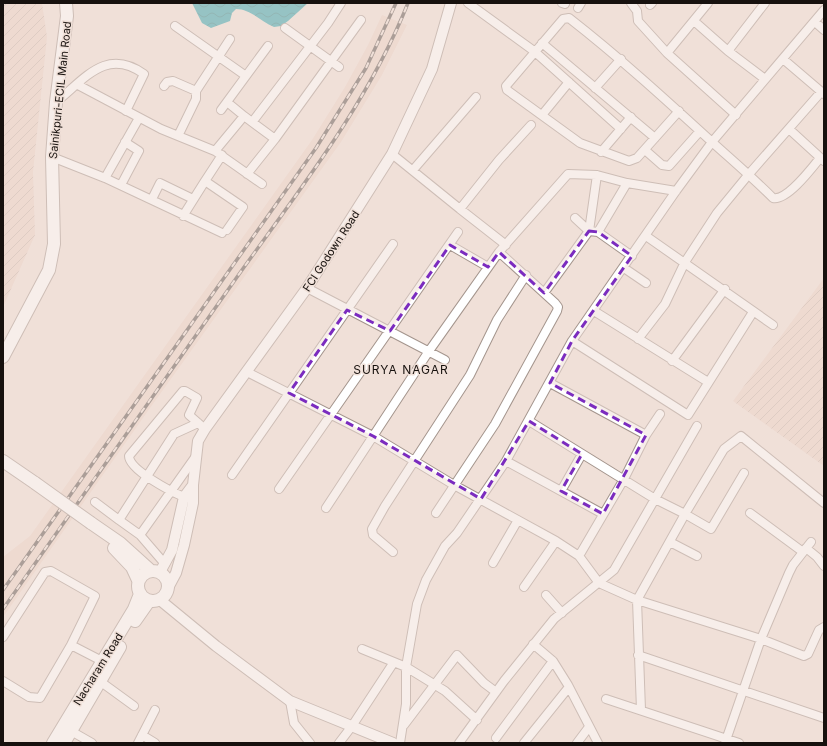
<svg xmlns="http://www.w3.org/2000/svg" width="827" height="746" viewBox="0 0 827 746" font-family="Inter,sans-serif">
<style>
.built{fill:#ead2c6}
.industrial{fill:url(#industrial-furrows)}
.water{fill:url(#water-waves)}
.lines{fill:none;stroke-linecap:round;stroke-linejoin:round}
.minor-casing{stroke:#a4958d;stroke-width:10}
.tertiary-casing{stroke:#a4958d;stroke-width:12}
.secondary-casing{stroke:#a4958d;stroke-width:14}
.minor{stroke:#fff;stroke-width:8}
.tertiary{stroke:#fff;stroke-width:10}
.secondary{stroke:#fff;stroke-width:12}
.rail-casing{stroke:#584f4a;stroke-width:3.5}
.rail{stroke:#f0e0d8;stroke-width:2;stroke-dasharray:6;stroke-linecap:butt}
.secondary-bridge-casing{stroke:#a4958d;stroke-width:14;stroke-linecap:butt}
.secondary-bridge{stroke:#fff;stroke-width:12}
.marked{fill:none;stroke:#7b2cbf;stroke-width:3;stroke-dasharray:8 5;stroke-linejoin:round}
.labels{text-anchor:middle;dominant-baseline:central;stroke-width:3;stroke-linejoin:round;paint-order:stroke}
.street-label{font-size:11px;fill:#17110e;stroke:#f0e0d8}
.neighbourhood-label{font-size:12px;letter-spacing:1px;fill:#17110e;stroke:#f0e0d8}
</style>
<defs>
<pattern id="industrial-furrows" width="10" height="10" patternUnits="userSpaceOnUse"><rect width="10" height="10" fill="#ead2c6"/><path d="M-1 1l2-2M0 10L10 0M9 11l2-2" fill="none" stroke="#c8b3a9"/></pattern>
<pattern id="water-waves" width="16" height="10" patternUnits="userSpaceOnUse"><rect width="16" height="10" fill="#28a1aa"/><path d="M0 5q4-4 8 0t8 0" fill="none" stroke="#218289"/></pattern>
</defs>
<rect width="100%" height="100%" fill="#f0e0d8"/>
<!-- built -->
<path class="built" d="M382 15 407 25 382 75 341 142 150 408 3 617V557L30 536 312 140 345 87 368 45Z"/>
<!-- industrial -->
<path class="industrial" d="M3 3H42L47 37 33 172 35 235 3 307Z
M824 278V466L733 401Z"/>
<!-- water -->
<path class="water" d="M192 3H308L288 21 281 26 274 27C261 22 251 9 236 9L232 13 230 21 211 28 202 23Z"/>
<g class="lines">
<defs>
<path id="minor" d="M468 3 534 51 621 129
M562 3 565 4
M631 3 637 11 638 21 667 53
M708 3 667 53 736 115
M650 5 652 3
M578 8 581 3
M694 21 728 51 765 79
M815 22 824 30
M175 26 246 76
M285 28 339 67
M542 43 655 138
M728 51 765 3
M783 59 824 94
M78 85 161 129 215 151 262 184
M164 86 167 82 173 81 196 91 230 39
M595 88 621 59
M56 102C85 79 106 47 144 74L126 111
M227 102 244 116
M221 110 268 46
M679 111 637 158 629 161 580 143 507 90 506 86 563 19 569 18C619 57 665 99 712 142 733 161 753 178 773 198 787 201 812 168 820 158
M542 115 569 82
M253 121 328 23 341 3
M789 129 824 161
M178 136 196 99V91
M645 150 662 165 669 166 700 131
M215 151 244 116 275 139 361 20
M601 152 631 117
M392 154 460 209 499 160 531 125
M52 157 105 178 222 233
M413 170 476 97
M247 174 275 139
M105 178 139 118
M205 181 222 155
M121 185 139 151 125 142
M152 199 160 183 193 199
M460 209 506 245
M183 216 205 181 243 207 227 230
M575 218 589 231
M589 231 597 175
M598 232 627 183 676 191
M646 236 773 325
M450 245 488 267
M624 268 646 283
M307 288 445 360
M544 293 589 231 598 232 632 256
M594 311 708 382
M638 339 665 304 685 262 717 213 749 174 821 92
M572 341 688 415 753 312
M672 361 725 289
M247 372 373 436 454 485 556 541 579 556 599 583 637 600 761 639 804 656 808 654 819 630 824 627
M550 383 646 435
M529 421 655 499 685 514 711 529 744 473
M506 461 603 514
M232 475 393 244
M279 489 458 232
M561 491 582 454
M184 497C172 492 129 470 129 456L183 391H185L197 398 189 415 205 429
M95 502 119 520
M326 508 429 351 499 252 568 174 597 175 627 183
M436 513 495 424 557 311 558 307 555 303 499 252
M750 513 803 552
M140 535 196 456
M670 542 697 556
M806 548 817 557 824 566
M393 552 373 535 372 529 385 506 470 375 497 320 526 275
M579 556 624 479 646 435 660 414
M493 563 518 520
M165 564 140 535 119 520 174 434 198 423
M524 587 556 541
M546 595 562 613
M3 637 45 572 51 571 95 596 71 645 40 698 29 697 3 681
M71 645 102 661
M362 649 406 667 445 691 477 720
M638 655 824 718
M553 661 568 685 598 743
M101 682 134 706
M606 699 739 743
M290 701 294 723 310 743
M641 710 637 600 685 514 724 449 741 436 824 503
M404 725 457 655 484 683 496 692
M71 731 92 743
M142 735 155 743
M496 738 553 661 533 644
M138 743 155 710
M339 743 352 726 394 662
M400 743 406 704V667L417 604 426 580 445 546 457 533 506 461 572 341 676 191 712 142 824 10
M459 743 504 681 554 619 614 570 697 426
M524 743 569 687
M577 743 589 727
M725 743 761 639 789 573 793 565 811 542"/>
<path id="tertiary" d="M160 572 172 550 184 497 193 485
M168 588 176 573 184 545 193 503V485L198 441 205 429 307 288 392 154 432 69 451 3
M160 600 216 646 290 701 393 743"/>
<path id="secondary" d="M3 357 49 270 54 244 52 157 56 102 67 16 66 3
M3 461 35 483
M91 523 120 543 151 571
M114 548 132 567 138 580
M138 586a15 15 0 1 1 30 0a15 15 0 1 1-30 0Z
M135 621 149 601
M53 743 134 609 140 594
M64 743 120 647"/>
</defs>
<!-- minor casing -->
<use href="#minor" class="minor-casing"/>
<!-- tertiary casing -->
<use href="#tertiary" class="tertiary-casing"/>
<!-- secondary casing -->
<use href="#secondary" class="secondary-casing"/>
<!-- minor -->
<use href="#minor" class="minor"/>
<!-- tertiary -->
<use href="#tertiary" class="tertiary"/>
<!-- secondary -->
<use href="#secondary" class="secondary"/>
<defs>
<path id="rail" d="M3 590 316 148 366 68 396 3
M3 609C82 496 162 383 242 270 303 185 369 101 408 3"/>
</defs>
<!-- rail casing -->
<use href="#rail" class="rail-casing"/>
<!-- rail -->
<use href="#rail" class="rail"/>
<defs>
<path id="secondary-bridge" d="M35 483 91 523"/>
</defs>
<!-- secondary-bridge casing -->
<use href="#secondary-bridge" class="secondary-bridge-casing"/>
<!-- secondary-bridge -->
<use href="#secondary-bridge" class="secondary-bridge"/>
</g>
<!-- marked area -->
<path d="M0 0H827V746H0ZM589 231 598 232 632 256 572 341 550 383 646 435 603 514 561 491 582 454 529 421 481 499 373 436 289 393 347 310 390 331 450 245 488 267 499 252 544 293Z" fill="#f0e0d8" fill-opacity=".55" fill-rule="evenodd"/>
<path class="marked" d="M589 231 598 232 632 256 572 341 550 383 646 435 603 514 561 491 582 454 529 421 481 499 373 436 289 393 347 310 390 331 450 245 488 267 499 252 544 293Z"/>
<g class="labels">
<!-- street labels -->
<g class="street-label">
<text transform="translate(60 90) rotate(-84)">Sainikpuri-ECIL Main Road</text>
<text transform="translate(331 251) rotate(-57)">FCI Godown Road</text>
<text transform="translate(98 669) rotate(-58)">Nacharam Road</text>
</g>
<!-- neighbourhood labels -->
<g class="neighbourhood-label">
<text x="401" y="369">SURYA NAGAR</text>
</g>
</g>
<!-- border -->
<rect width="827" height="746" fill="none" stroke="#17110e" stroke-width="8"/>
</svg>
